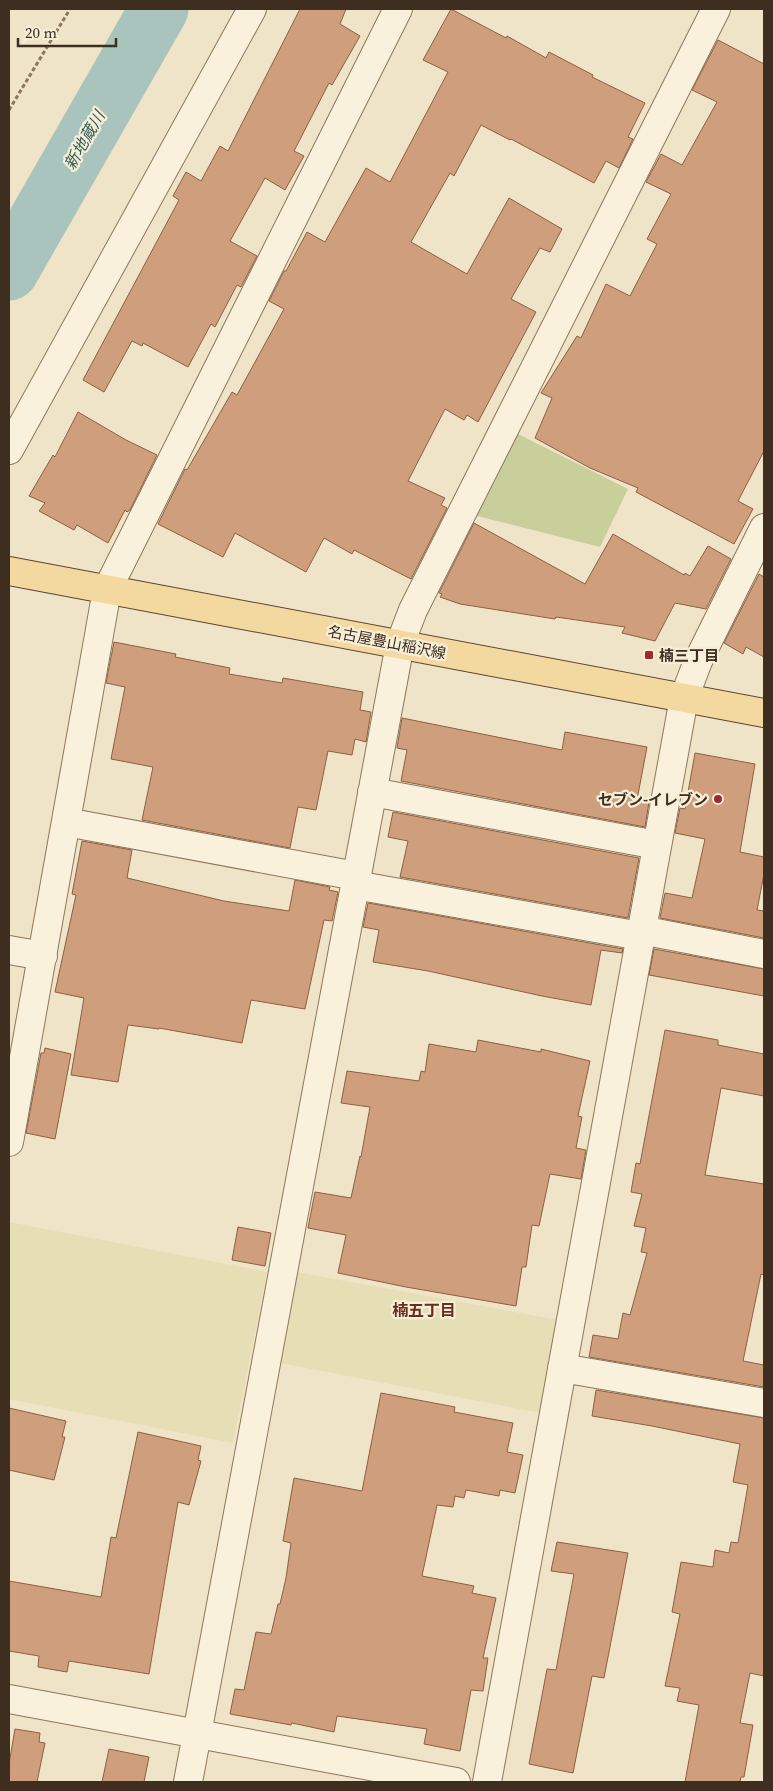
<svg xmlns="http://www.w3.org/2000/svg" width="773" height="1791" viewBox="0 0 773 1791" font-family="'Source Serif 4','Noto Sans JP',serif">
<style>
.farmland{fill:#e6deb5}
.green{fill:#c9cf9b}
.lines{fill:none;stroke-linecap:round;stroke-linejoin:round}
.river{stroke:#a9c4bc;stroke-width:59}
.building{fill:#cf9f7d;stroke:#8d5f41}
.minor-casing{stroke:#8d765c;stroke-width:30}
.major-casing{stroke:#5b4430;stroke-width:30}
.path{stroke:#8d765c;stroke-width:3;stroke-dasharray:4 2.5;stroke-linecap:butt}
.minor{stroke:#faf1dc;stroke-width:28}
.major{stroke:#f3d9a0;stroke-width:28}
.poi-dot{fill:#9e2a2b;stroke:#f7eed8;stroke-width:2}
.labels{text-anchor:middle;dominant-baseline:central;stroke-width:4.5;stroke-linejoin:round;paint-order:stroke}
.street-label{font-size:15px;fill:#3d2e20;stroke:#f7eed8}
.poi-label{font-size:15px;font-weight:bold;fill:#3d2e20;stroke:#f7eed8;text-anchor:start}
.water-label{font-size:16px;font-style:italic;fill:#2f5d5a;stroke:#f7eed8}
.neighbourhood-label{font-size:16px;font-weight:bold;fill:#6b2e1e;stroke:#f7eed8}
</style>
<rect width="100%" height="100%" fill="#f0e4c8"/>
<!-- farmland -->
<path class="farmland" d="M9 1222 267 1272 233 1443 9 1399Z
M296 1272 559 1320 541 1413 280 1363Z"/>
<!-- green -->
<path class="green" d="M510 430 628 489 600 547 469 514Z"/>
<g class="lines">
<!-- river -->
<path class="river" d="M9 271 159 9"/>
</g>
<!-- building -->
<path class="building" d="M300 9H346L340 24 360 36 332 85 329 83 294 151 304 156 285 190 265 178 230 241 257 256 241 287 237 285 215 327 211 324 188 367 143 343 142 346 132 341 104 392 83 380 179 200 173 196 186 172 201 181 220 146 228 151Z
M451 9 506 38 507 36 546 58 549 52 593 75 592 77 645 103 628 137 633 139 619 168 606 161 594 183 511 139 510 140 481 125 454 176 450 173 411 242 467 274 509 198 562 229 550 252 540 248 511 299 536 312 478 422 467 415 464 420 445 409 408 481 445 498 441 505 447 508 411 579 354 550 352 554 324 538 306 572 235 533 223 557 158 524 185 469 187 470 232 392 237 395 284 309 269 301 284 271H286L307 232 325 242 366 168 390 182 448 72 423 60Z
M718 40 764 64V451L738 501 753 509 734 544 636 492 638 488 590 468 535 438 552 398 541 393 577 336 581 338 606 284 630 296 657 244 647 239 671 194 646 182 661 154 682 165 717 102 692 90Z
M78 412 126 440 157 455 130 510 127 512 125 510 108 543 77 525 74 530 39 511 45 503 29 496 53 455 55 457Z
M474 523 585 584 613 534 684 575 685 573 690 576 708 546 731 559 706 609 675 603 655 641 622 633 625 627 556 617 555 619 460 604 440 597 442 594 439 593Z
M759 574 764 577V657L746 647 743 654 724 643Z
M114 642 176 654 175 657 230 668 229 674 282 683 283 678 363 692 360 710 371 712 366 742 355 739 352 755 328 751 316 810 298 807 290 848 142 820 153 767 111 759 125 687 106 683Z
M402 718 562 750 565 732 647 747 637 800 649 802 645 827 401 781 407 750 397 748Z
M695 753 755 764 740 852 764 857V874L757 910 764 911V938L660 918 665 893 692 898 705 839 675 833 680 808 685 809Z
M393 812 639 858 628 918 400 877 408 841 388 837Z
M82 841 132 850 127 878 224 901 289 911 295 880 330 887 329 890 338 892 332 921 324 920 305 1009 251 1000 242 1043 159 1028V1029L128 1025 118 1082 71 1075 84 998 55 992 76 895 72 894Z
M368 903 623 949 622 953 601 950 591 1005 542 996 428 971 373 962 379 930 363 927Z
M654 949 764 969V996L649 975Z
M665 1030 718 1040V1045L764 1054V1096L721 1088 705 1175 764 1184V1275L761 1274 743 1361 764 1365V1387L589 1357 593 1335 618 1339 623 1313 630 1315 647 1253 641 1252 646 1228 634 1226 642 1194 631 1192 636 1163 640 1164Z
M478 1040 541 1052V1049L590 1061 578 1116 582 1117 576 1148 586 1150 581 1179 550 1174 539 1226 532 1225 526 1267H522L516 1306 406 1287 338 1273 346 1235 308 1228 315 1192 351 1198 360 1156 361 1157 370 1107 341 1103 347 1071 419 1081 421 1071 425 1072 429 1044 476 1052Z
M45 1048 71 1054 55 1139 26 1133 41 1053H44Z
M238 1227 271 1233 265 1266 232 1260Z
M596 1390 764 1418V1676L750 1673 740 1723 753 1725 744 1777H741L740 1782H685L699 1705 677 1701 680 1688 665 1686 680 1614 672 1612 681 1562 713 1567 715 1550 729 1553 731 1542 738 1543 748 1485 733 1482 740 1444 652 1426 592 1416Z
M381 1393 455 1407 454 1412 513 1423 507 1452 523 1455 515 1493 500 1490 499 1496 466 1490 464 1498 455 1496 453 1507 437 1505 422 1576 474 1586 472 1593 496 1598 483 1658H488L483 1691 471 1690 460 1751 424 1744 427 1729 337 1716 334 1732 292 1723 291 1725 230 1714 235 1689 244 1690 256 1632 271 1634 278 1604H280L286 1578 291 1543 283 1541 294 1478 362 1491Z
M9 1408 66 1421 62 1437H65L54 1480 9 1470Z
M138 1432 201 1446 198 1460 201 1461 189 1505 178 1502 149 1674 69 1661 67 1672 38 1667 39 1656 9 1651V1581L101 1597 111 1537 116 1538Z
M557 1542 628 1553 604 1678 592 1676 573 1773 529 1764 547 1669 556 1670 574 1574 551 1571Z
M15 1729 40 1733 39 1742 45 1743 37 1782H9V1764Z
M109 1749 149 1757 144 1782H102Z"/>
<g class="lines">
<defs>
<path id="minor" d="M9 450 252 9
M372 792 657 845
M66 822 356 876
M355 885 640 936
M641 930 764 954
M9 950 43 956
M9 1142 107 590 398 9
M562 1368 764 1403
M9 1699 456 1782
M188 1782 400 644 413 610 716 9
M487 1782 684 698 698 661 764 528"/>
<path id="major" d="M9 571 764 713"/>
</defs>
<!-- minor casing -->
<use href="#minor" class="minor-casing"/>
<!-- major casing -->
<use href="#major" class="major-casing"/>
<!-- path -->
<path class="path" d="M9 110 70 9"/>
<!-- minor -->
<use href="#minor" class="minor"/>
<!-- major -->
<use href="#major" class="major"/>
</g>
<!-- markers -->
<g class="poi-dot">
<rect x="644" y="650" width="10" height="10" rx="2.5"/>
<circle cx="718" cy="799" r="5"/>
</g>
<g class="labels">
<!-- street labels -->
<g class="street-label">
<text transform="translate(387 642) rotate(11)">名古屋豊山稲沢線</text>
</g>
<!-- poi labels -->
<g class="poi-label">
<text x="659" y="655">楠三丁目</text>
<text x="708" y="799" text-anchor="end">セブン-イレブン</text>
</g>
<!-- water labels -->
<g class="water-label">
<text transform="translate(84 140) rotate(-60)">新地蔵川</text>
</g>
<!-- neighbourhood labels -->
<g class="neighbourhood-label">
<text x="424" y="1310">楠五丁目</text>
</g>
</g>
<!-- border -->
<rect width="773" height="1791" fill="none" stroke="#3d2e20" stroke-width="20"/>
<!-- scale -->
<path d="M18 38v8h98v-8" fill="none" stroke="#3d2e20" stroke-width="2.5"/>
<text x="25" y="38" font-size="15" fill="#3d2e20" stroke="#f7eed8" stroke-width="4" paint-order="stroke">20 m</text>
</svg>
